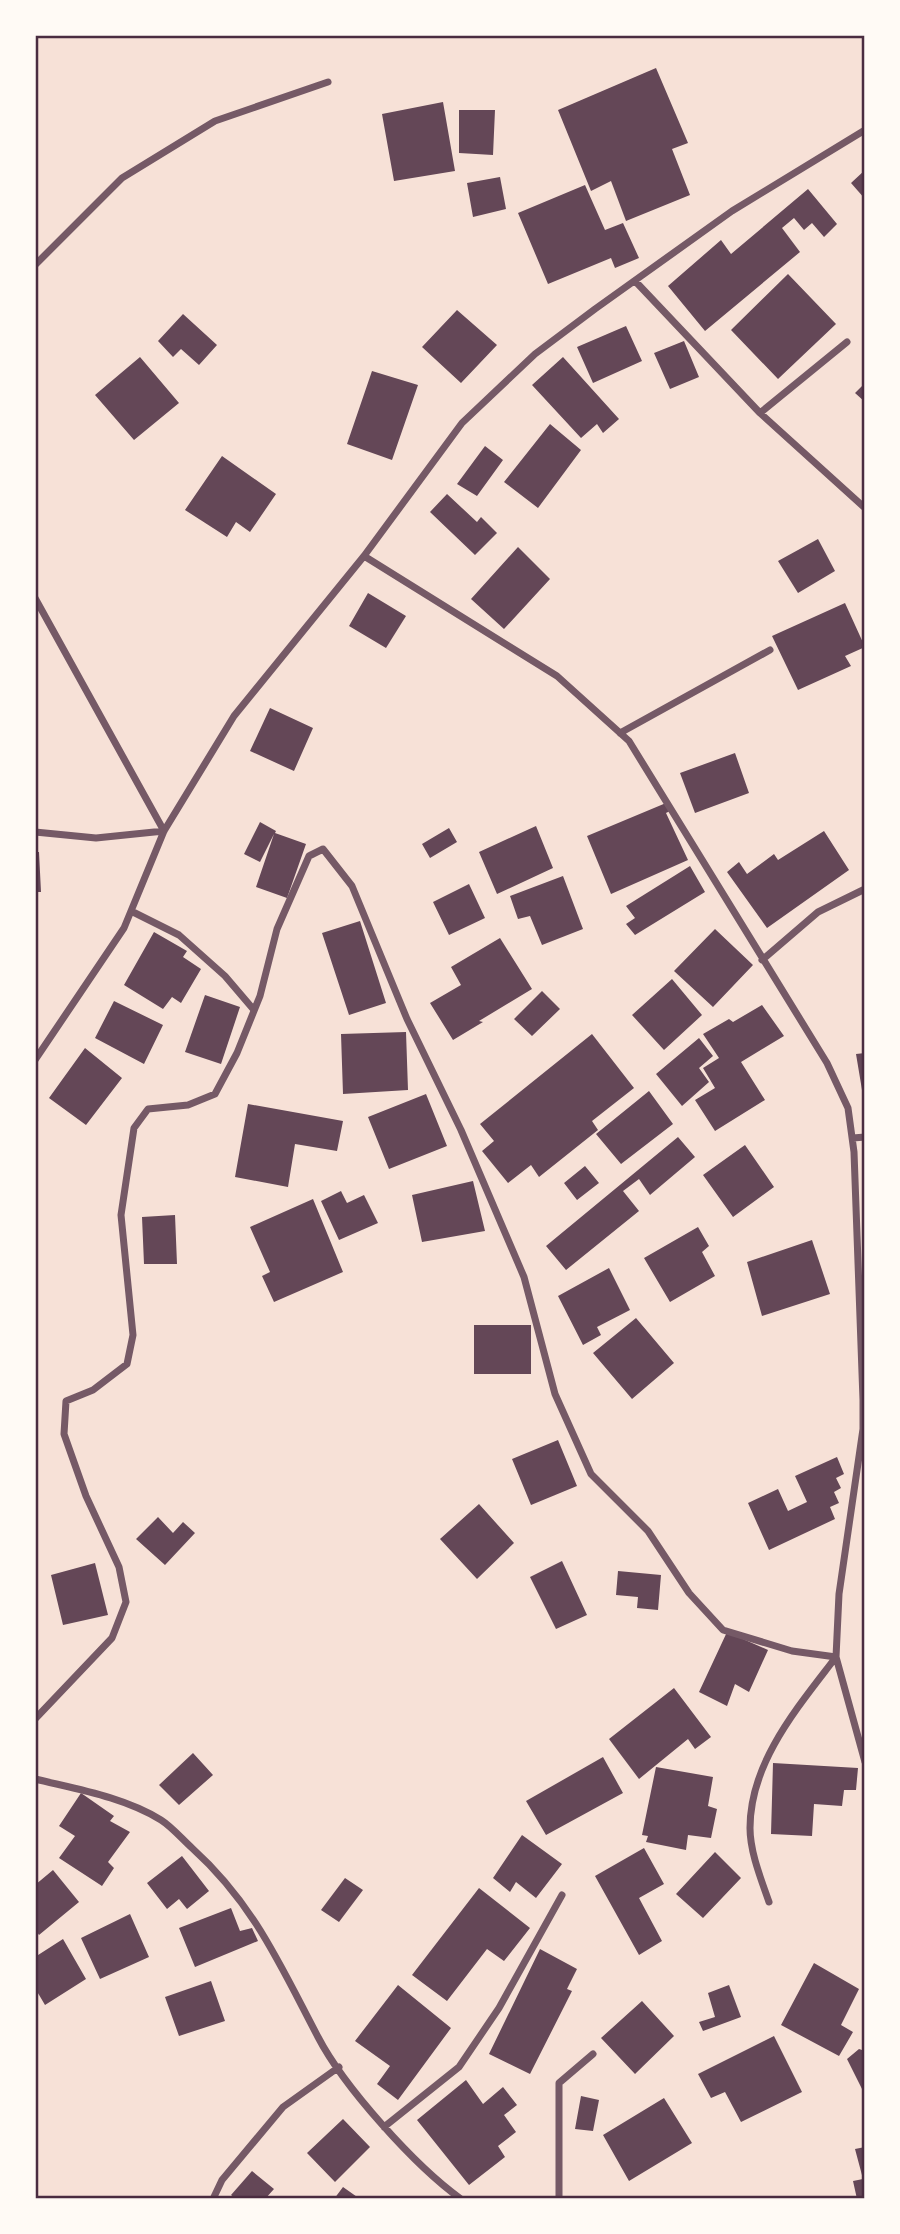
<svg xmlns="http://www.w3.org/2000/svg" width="900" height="2234" viewBox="0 0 900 2234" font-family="Ubuntu,sans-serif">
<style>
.building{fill:#644757}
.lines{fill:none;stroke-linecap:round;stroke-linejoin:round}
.minor{stroke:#755966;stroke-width:7}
.neatline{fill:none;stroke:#4a2c40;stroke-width:2.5}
</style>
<rect width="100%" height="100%" fill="#f7e1d7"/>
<!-- building -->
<path class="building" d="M656 68 688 143 672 149 690 195 626 221 611 181 591 191 558 110Z
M443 102 455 171 394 181 382 114Z
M459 110H495L493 155 459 153Z
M865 170V199L851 183Z
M500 177 506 209 473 217 467 183Z
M585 185 605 230 623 223 639 258 615 268 611 258 548 284 518 213Z
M808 189 837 224 824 237 812 223 804 230 794 218 782 228 800 252 705 331 668 286 721 240 731 254Z
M788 274 836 324 778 379 731 330Z
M457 310 497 345 461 383 422 347Z
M183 314 217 345 199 365 181 349 173 357 158 341Z
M626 326 642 361 593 383 577 347Z
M684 341 699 377 670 389 654 353Z
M140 357 179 403 134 440 95 395Z
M563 357 619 419 603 433 597 424 581 438 532 385Z
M372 371 418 385 392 460 347 444Z
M865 383V402L855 393Z
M550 424 581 450 538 508 504 482Z
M485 446 503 460 477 496 457 484Z
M222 456 276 494 250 532 236 522 227 537 185 510Z
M447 494 477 522 481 517 497 533 475 555 430 512Z
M818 539 835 571 798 593 778 561Z
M518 547 550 579 504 629 471 599Z
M368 593 406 616 386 648 349 626Z
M845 603 865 647 845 656 851 666 798 690 772 636Z
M270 708 313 728 294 771 250 751Z
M735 753 749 793 695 813 680 773Z
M666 803 670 811 666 813 688 860 611 894 587 836Z
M260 822 276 831 275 833 306 844 287 898 256 887 274 834 260 862 244 854Z
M536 826 553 868 497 894 479 852Z
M449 828 457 842 430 858 422 844Z
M824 831 849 870 767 928 727 872 739 862 747 874 774 854 778 860Z
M35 852H39L41 892H35Z
M690 866 705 892 635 935 626 924 635 918 626 906Z
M563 876 583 929 542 945 530 916 518 919 510 896Z
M469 884 485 918 449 935 433 902Z
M360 921 386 1003 349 1015 322 933Z
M715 929 753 965 713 1007 674 971Z
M154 932 187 951 183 957 201 969 181 1003 172 997 163 1009 124 985Z
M500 938 532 989 479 1021 483 1022 453 1040 430 1003 461 985 451 967Z
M672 979 702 1015 664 1050 632 1015Z
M542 991 560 1009 532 1036 514 1019Z
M205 995 240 1007 221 1064 185 1052Z
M114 1001 163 1025 144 1064 95 1038Z
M762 1005 784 1036 741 1062 765 1100 715 1131 695 1100 715 1088 703 1068 719 1058 703 1034 729 1019 733 1022Z
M406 1032 408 1090 343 1094 341 1034Z
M592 1034 634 1088 592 1121 598 1130 539 1177 531 1165 508 1183 482 1151 494 1141 480 1124Z
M699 1038 713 1056 699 1068 709 1082 682 1106 656 1074Z
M85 1048 122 1078 86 1125 49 1098Z
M865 1053V1102H864L856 1054Z
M649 1091 673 1124 621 1164 596 1134Z
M426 1094 447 1146 389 1169 368 1117Z
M248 1104 343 1121 337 1151 295 1144 288 1187 235 1177Z
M678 1137 695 1157 650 1195 639 1179 623 1191 639 1211 566 1270 546 1246Z
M745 1145 774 1187 733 1217 703 1175Z
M585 1166 599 1183 577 1200 564 1183Z
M473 1181 485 1231 422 1242 412 1195Z
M341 1191 347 1203 364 1195 378 1223 339 1240 321 1201Z
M313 1199 343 1272 274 1302 262 1276 270 1272 250 1227Z
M175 1215 177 1264H144L142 1217Z
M698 1227 709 1246 702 1252 715 1276 670 1302 644 1258Z
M812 1240 830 1294 762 1316 747 1262Z
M609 1268 630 1310 597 1327 601 1335 583 1345 558 1296Z
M636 1318 674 1363 632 1399 593 1353Z
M474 1325H531V1374H474Z
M558 1440 577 1486 531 1505 512 1459Z
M837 1457 844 1474 836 1478 841 1488 834 1492 839 1503 830 1507 835 1519 769 1550 748 1503 778 1489 788 1511 807 1502 795 1476Z
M479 1504 514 1543 477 1579 440 1539Z
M158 1517 173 1533 183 1522 195 1533 165 1565 136 1539Z
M562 1561 587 1615 556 1629 530 1577Z
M95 1563 108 1615 63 1625 51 1575Z
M618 1571 661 1575 658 1610 637 1608 638 1597 616 1595Z
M727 1632 768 1650 749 1692 735 1684 727 1706 699 1692Z
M674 1688 711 1737 695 1749 688 1739 639 1779 609 1739Z
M193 1753 213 1775 179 1805 159 1785Z
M603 1757 623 1793 546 1835 526 1801Z
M773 1763 858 1768 856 1790H844L842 1806 814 1804 812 1836 771 1834Z
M656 1767 713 1777 708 1806 717 1809 711 1838 688 1835 686 1850 646 1842 648 1836 642 1835Z
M81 1793 114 1816 110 1821 130 1832 108 1862 114 1868 102 1886 59 1858 75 1836 59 1826Z
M522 1835 562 1864 536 1898 516 1882 510 1892 493 1878Z
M644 1848 664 1884 639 1898 662 1941 639 1955 595 1876Z
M715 1852 741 1878 703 1918 676 1894Z
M182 1856 209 1891 187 1909 179 1899 167 1909 147 1883Z
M53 1870 79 1902 39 1935 35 1929V1885Z
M345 1878 363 1890 339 1922 321 1910Z
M479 1888 530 1928 504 1961 487 1949 447 2001 412 1975Z
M231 1908 240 1931 252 1928 258 1941 195 1967 179 1928Z
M130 1914 149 1957 100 1979 81 1938Z
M63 1939 86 1979 45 2005 35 1988V1957Z
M540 1949 577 1969 567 1989 572 1991 530 2074 489 2054Z
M814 1963 859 1989 841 2025 853 2032 839 2056 781 2025Z
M211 1981 225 2021 179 2036 165 1997Z
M398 1985 451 2028 398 2100 377 2084 390 2066 355 2041Z
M729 1985 741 2017 703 2031 699 2022 715 2017 708 1993Z
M642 2001 674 2036 635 2074 601 2038Z
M774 2036 802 2092 741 2122 725 2092 711 2098 698 2074Z
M859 2049 865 2051V2095L847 2059Z
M466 2080 483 2104 503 2087 517 2105 504 2115 516 2132 498 2146 505 2157 469 2185 417 2120Z
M581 2096 599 2100 593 2131 575 2129Z
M664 2098 692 2143 629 2181 603 2135Z
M343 2119 370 2147 335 2182 307 2153Z
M865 2147V2199H857L853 2181 863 2179 855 2149Z
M252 2171 274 2189 265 2199H236L231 2195Z
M343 2187 360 2199H334Z"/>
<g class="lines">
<!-- minor -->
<path class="minor" d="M35 265 122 178 215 121 328 82
M636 282 760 413 865 508
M760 413 847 342
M364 556 557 676 629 741 827 1063 848 1108 854 1152 863 1400V1429L839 1594 836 1657 865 1762
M35 598 164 831 96 838 35 832
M620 733 770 650
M131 911 179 935 225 976 254 1010
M762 960 818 912 865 889
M35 1060 124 928 164 831 234 716 364 556 462 423 535 354 595 309 732 211 865 130
M853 1138 865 1137
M35 1719 112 1638 126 1602 119 1567 86 1496 64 1434 66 1401 93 1390 127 1364 133 1335 121 1215 134 1128 148 1109 188 1105 215 1094 237 1053 260 996 277 929 309 856 323 849 352 886 407 1019 461 1130 524 1277 555 1394 591 1474 648 1531 689 1593 723 1630 792 1651 836 1657
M35 1779C76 1789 124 1797 161 1820 172 1827 182 1839 192 1848 254 1904 280 1965 318 2037 344 2087 415 2166 461 2199
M769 1902C761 1879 750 1852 750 1828 750 1762 798 1707 836 1657
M384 2127 459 2067 499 2008 562 1895
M213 2199 222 2180 283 2107 339 2067
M559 2199V2083L593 2054"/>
</g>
<!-- border -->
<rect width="900" height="2234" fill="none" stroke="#fffaf5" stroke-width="74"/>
<rect x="37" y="37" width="826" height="2160" class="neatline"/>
</svg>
